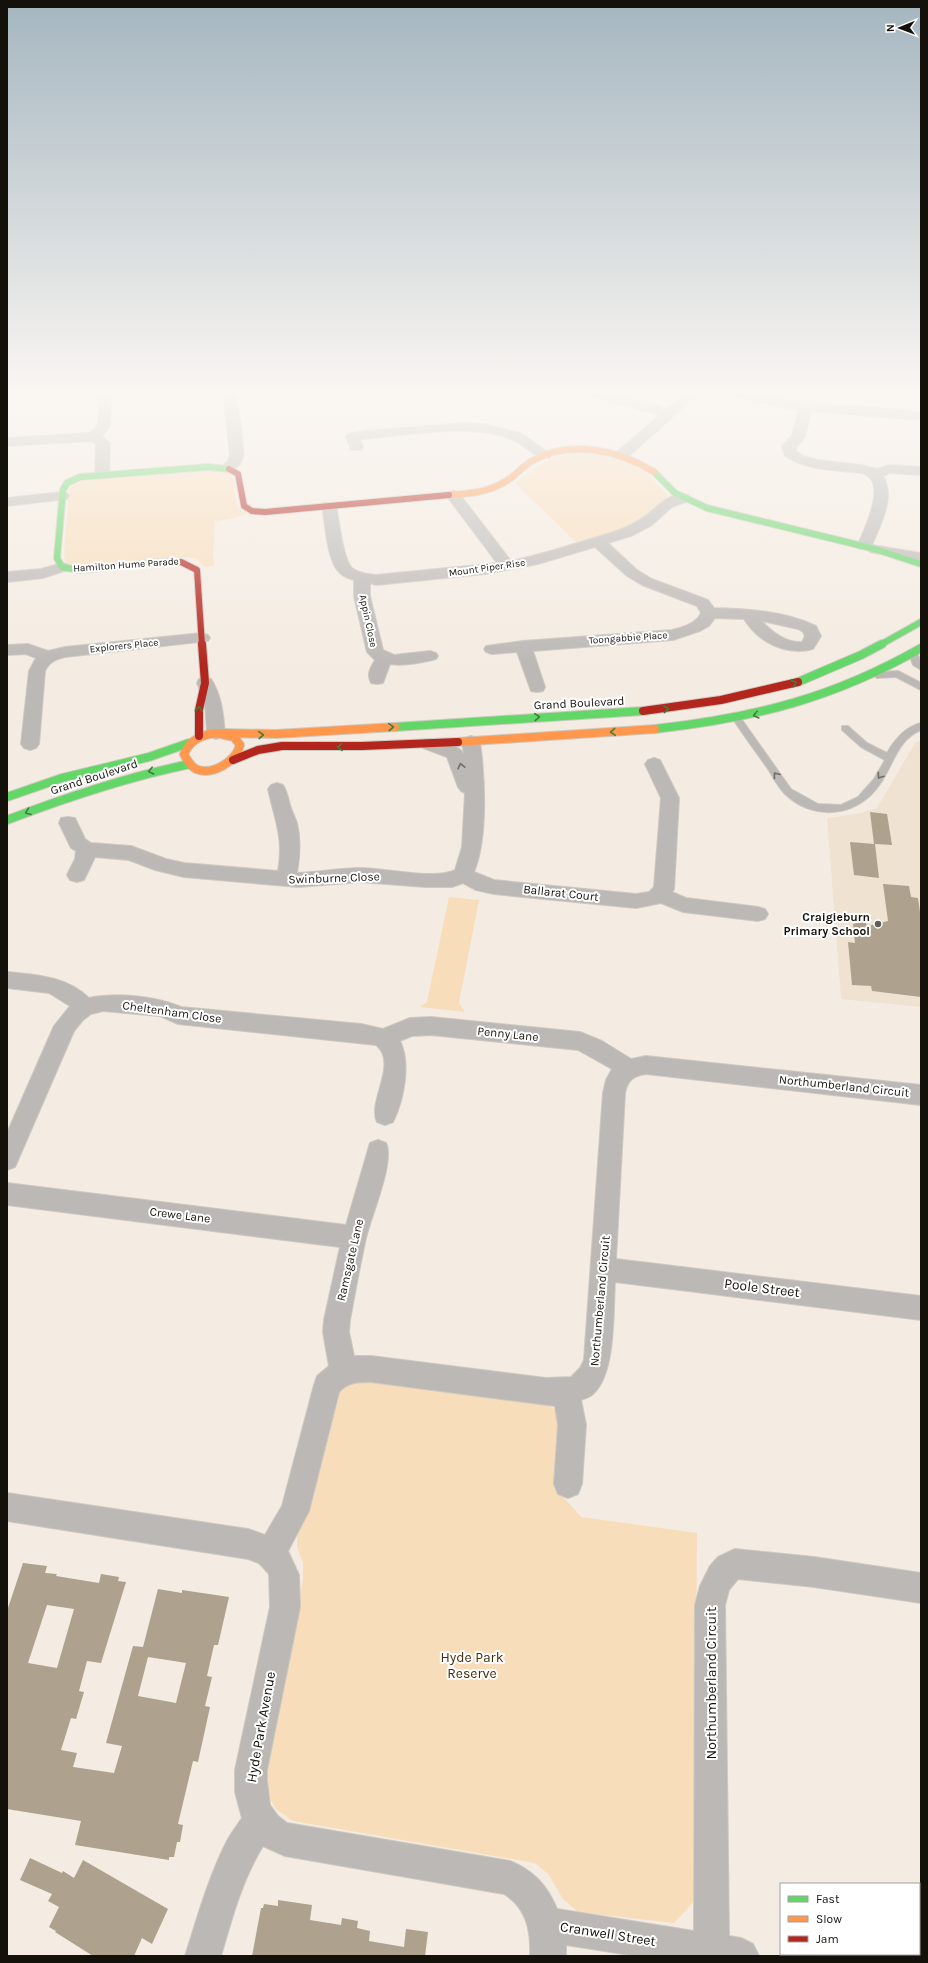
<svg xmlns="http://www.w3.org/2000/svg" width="928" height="1963" viewBox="0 0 928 1963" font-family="Karla,sans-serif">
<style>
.built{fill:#f0e2d1}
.green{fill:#f8ddbb}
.building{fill:#aea18d;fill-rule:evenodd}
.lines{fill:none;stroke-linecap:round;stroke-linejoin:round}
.lane-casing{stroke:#cec9c1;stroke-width:2}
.street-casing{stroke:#cec9c1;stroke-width:2}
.fast-far1-casing{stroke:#cec9c1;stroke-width:8}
.fast-casing{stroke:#cec9c1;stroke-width:10}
.slow-far1-casing{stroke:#cec9c1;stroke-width:8}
.slow-casing{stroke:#cec9c1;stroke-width:10}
.jam-far1-casing{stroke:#cec9c1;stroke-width:8}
.jam-casing{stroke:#cec9c1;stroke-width:10}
.lane{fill:#bbb8b5;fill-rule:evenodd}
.street{fill:#bbb8b5;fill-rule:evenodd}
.fast-far1{stroke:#63d668;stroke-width:6}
.fast{stroke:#63d668;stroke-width:8}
.slow-far1{stroke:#ff974d;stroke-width:6}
.slow{stroke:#ff974d;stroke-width:8}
.jam-far1{stroke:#b3261e;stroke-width:6}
.jam{stroke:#b3261e;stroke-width:8}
.oneway{stroke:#3f7d3e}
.oneway2{stroke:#706c68}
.poi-dot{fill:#625d56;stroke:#fff;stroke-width:1.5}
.labels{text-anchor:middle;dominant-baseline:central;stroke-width:4;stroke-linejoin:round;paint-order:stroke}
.far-street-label{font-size:10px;fill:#14100a;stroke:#fff}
.street-label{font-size:12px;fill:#14100a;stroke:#fff}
.poi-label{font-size:12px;font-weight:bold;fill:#14100a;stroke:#fff;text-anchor:end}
.near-street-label{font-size:14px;fill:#14100a;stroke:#fff}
.near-park-label{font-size:14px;fill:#442e0e;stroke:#fff}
</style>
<rect width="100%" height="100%" fill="#f4ece2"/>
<!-- built -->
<path class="built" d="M921 740V1007L841 999 827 818 857 814 877 808 915 743Z"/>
<!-- green -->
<path class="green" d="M571 452 613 455 638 465 667 494 666 499C656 505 649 514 640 521 622 533 597 537 577 543L515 483 544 462Z
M221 470 232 476 237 506 247 514 231 519 215 521 213 552 214 566 204 567 197 559 188 557 79 567 67 564 64 557 69 489 79 481 176 472Z
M449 897 479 900 459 1003 465 1012 420 1007 427 1002Z
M356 1380 542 1402 554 1409 562 1426 557 1490 581 1517 697 1533 695 1859C700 1897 701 1895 674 1923L578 1912 563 1899 548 1874 535 1863 293 1821 276 1809 264 1788V1766L303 1580V1563L297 1547V1533L332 1399 342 1386Z"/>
<!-- building -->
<path class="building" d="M870 812 887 814 892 845 875 844 879 878 854 875 850 842 874 844Z
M883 884 909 886 911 897 918 898 921 919V997L872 991 871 986 852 985 848 942 855 943 853 924 864 921 868 926 888 921Z
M23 1563 47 1566 45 1573 57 1574 56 1576 99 1583 101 1574 119 1577 118 1581 126 1582 101 1663 87 1661 79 1691 84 1692 76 1719 71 1718 61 1750 77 1753 73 1767 114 1773 122 1746 106 1743 133 1646 143 1647 158 1589 182 1593V1590L229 1597 218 1645H214L207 1676 212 1677 205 1706 210 1707 198 1762 193 1761 178 1824 183 1825 180 1842H177L174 1857H169V1860L75 1845 81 1821 7 1809V1611ZM47 1605 74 1609 57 1668 28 1663ZM148 1657 186 1663 176 1703 138 1696Z
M30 1858 62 1873 63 1871 74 1878 83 1860 168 1909 152 1944 142 1938 134 1956H93L55 1932 56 1931 49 1927 59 1907 48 1901 52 1894 20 1880Z
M278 1900 312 1905 310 1920 341 1925 342 1918 358 1921 357 1928 370 1931 369 1941 404 1947 406 1929 428 1932 425 1956H252L261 1908H263L264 1904 278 1906Z"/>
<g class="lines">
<defs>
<path id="lane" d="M913 651C920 653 921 664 921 670L913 665 909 654Z
M898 671 921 683V690L896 677 877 678 873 675 877 672Z
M737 716 740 717 791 789 818 804 841 805 858 797 874 779 885 760 861 747 842 730V726H848L867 743 887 753C895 739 905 727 921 723V730C897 740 894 764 880 784 858 817 814 822 785 794 778 787 773 777 768 769 756 752 744 736 733 719Z"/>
<path id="street" d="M99 391H111L110 426 102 436 110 443 109 475 107 478H97L95 475 96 444 91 441 7 446V438L90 433 98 425Z
M227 391H241L236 398C238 408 245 450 243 457 240 467 232 473 222 471L220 468 227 462 230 456 224 398Z
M582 391H600L667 409 688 391H701L627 458H617L615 455 617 452 660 415 584 394Z
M726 391C750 388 782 401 807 403 844 407 885 406 921 413V419L919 420 811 411 805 437 796 447V451L803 456 818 460 861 465 877 469 889 465 921 467V475L890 473 883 476C896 498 880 525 872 545L921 553V561L875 553 870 552 868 549H859L857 546C864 530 890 479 861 473 835 470 808 471 785 456L782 446 792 436 799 410 765 404 728 394Z
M463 423 484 424 520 433 552 455 550 458H540C531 452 520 442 509 438 468 423 408 435 364 439L360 440 363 447 361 450H351L346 437 348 434 364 431Z
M453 491 458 492 511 561C536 556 560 548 584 541 604 535 624 530 641 519 656 510 668 490 688 495L690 498 688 501 672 507 652 525 631 536 608 543 637 570 652 579 708 600 714 608C747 609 786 611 816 626L821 636 813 649C786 656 758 642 744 619L715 618 709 626 700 631 673 640 533 651 545 687 543 691 537 692 531 691 517 652 492 654 486 652 484 649 486 646 523 641 672 630C683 627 696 624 701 613L697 606 642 585 627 576 595 547 538 564 485 574 376 585 370 583V596L383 650 394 655 430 651 436 653 438 656 436 659C421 663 404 666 390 664L383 683 377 684 371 683C366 674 371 667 375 660L367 652 354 596V580C349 579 342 576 338 571 327 558 325 523 322 506L324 503H334L336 506C339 519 343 560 352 568 359 573 367 574 376 575L497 563 446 495 448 492ZM762 621 798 629 803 632 805 636 802 642C787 643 771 632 762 621Z
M62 492 67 493 69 496 67 499 7 506V498Z
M62 563 67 564 69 567 67 570 43 578 7 582V572L41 569Z
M202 633 208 635 210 638 208 641 65 657C56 659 49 662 45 671L39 744 36 748 30 750 24 748 21 744 29 671 36 658 26 654 7 655V645L28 644 48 651 65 647Z
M205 678 211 679C222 696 223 714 225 733L222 737 216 739 210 737 207 733 205 703 197 683 199 679Z
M471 736 477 738 480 742C485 778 488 838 474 872L494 880 636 894 649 892 654 887 661 798 645 764 648 760 654 758 660 760 679 798 674 889 672 892 686 898 758 907 765 909 768 914 765 919 758 921 683 912 661 903 636 908 494 894 476 890 463 883 452 887H425L361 882 298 887 184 877 155 870 129 860 95 857 84 880 77 882 70 880 67 875 75 859 76 851 71 848 59 823 61 818 68 817 75 818 85 839 91 843 131 846 166 859 184 863 278 871C284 838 275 821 268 789L271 785 277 783 283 785C287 791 288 798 290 805 292 812 295 817 297 823 301 840 300 856 297 873 318 872 340 868 361 868 385 868 435 880 455 870L462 847 465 793 461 791 458 787 447 757 423 748 420 744 423 740C436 737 456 743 464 754L462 742 465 738Z
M7 972C37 975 66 976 89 998 115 992 157 996 181 1007L361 1024 383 1029 410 1018 431 1017 580 1032 602 1041 631 1059 646 1056 921 1085V1105L646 1074C633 1076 628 1080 625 1093L616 1259 921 1296V1320L615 1282C613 1311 616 1372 594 1393 591 1397 586 1398 581 1400L586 1425 582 1484 578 1494 568 1498 558 1494 554 1484 558 1425 555 1406 371 1382C358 1382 348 1382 339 1392L309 1511 288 1551 299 1575 300 1607 267 1770V1781L270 1805 278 1816 287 1823 510 1861C534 1871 547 1885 557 1909L694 1931 695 1605 700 1586 710 1566 718 1557 735 1549 814 1557 921 1573V1603L814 1587 738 1579 729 1590 725 1605 729 1936 741 1938 753 1944 759 1956H636L566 1945V1956H530C531 1931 527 1908 504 1894L285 1856 263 1846C242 1880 232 1918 221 1956H185C197 1919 207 1882 224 1847 228 1837 236 1827 242 1818L235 1792V1770L270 1607 269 1574 259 1563 248 1559 7 1521V1493L248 1529 265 1535 282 1506 314 1385 317 1376 329 1366 323 1332 324 1320 340 1247 7 1205V1183L346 1225 370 1143 378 1140 386 1143C395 1162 371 1216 366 1238 360 1265 355 1293 350 1320L349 1332 354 1356H371L546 1378 571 1377 580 1368 584 1360 603 1093 606 1080 612 1069 578 1050 431 1035 412 1036 400 1041C411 1063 404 1100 393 1122L385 1125 377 1122C367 1101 399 1063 376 1045L178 1024 160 1016 103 1011 91 1014 83 1020 74 1031 15 1167 7 1170V1133L54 1026 70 1006 49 993 7 988Z"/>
<path id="fast-far1" d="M654 472 675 493 707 508 875 549 921 564
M162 562 80 570 62 567 57 558 63 490 67 483 80 477 208 467 229 469
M880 645 921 622"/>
<path id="fast" d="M798 682 861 655 882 644
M395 727 643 711
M655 729C754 718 834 698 921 648
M7 797 62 778 149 757 189 743
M7 820C67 797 127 777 190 764"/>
<path id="slow-far1" d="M449 495C469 494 490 492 508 480 516 475 523 466 532 461 570 439 619 450 654 472"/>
<path id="slow" d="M216 733 234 737 240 745C236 761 213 776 196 769 190 766 187 760 184 754 190 740 201 735 216 733Z
M222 733 276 734 395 727
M458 742 655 729"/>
<path id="jam-far1" d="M229 469 238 474 244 506 252 511 265 512 449 495
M162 562H181L197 570 202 645"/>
<path id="jam" d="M643 711 721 700 798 682
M199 736V710L205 683 202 644
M233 760 258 750 282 746H362L458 742"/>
</defs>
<!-- lane casing -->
<use href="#lane" class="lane-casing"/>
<!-- street casing -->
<use href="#street" class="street-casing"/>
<!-- fast-far1 casing -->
<use href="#fast-far1" class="fast-far1-casing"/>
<!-- fast casing -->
<use href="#fast" class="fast-casing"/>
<!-- slow-far1 casing -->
<use href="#slow-far1" class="slow-far1-casing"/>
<!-- slow casing -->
<use href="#slow" class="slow-casing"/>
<!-- jam-far1 casing -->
<use href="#jam-far1" class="jam-far1-casing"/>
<!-- jam casing -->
<use href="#jam" class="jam-casing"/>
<!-- lane -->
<use href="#lane" class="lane"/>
<!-- street -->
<use href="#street" class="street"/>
<!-- fast-far1 -->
<use href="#fast-far1" class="fast-far1"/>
<!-- fast -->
<use href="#fast" class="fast"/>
<!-- slow-far1 -->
<use href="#slow-far1" class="slow-far1"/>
<!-- slow -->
<use href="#slow" class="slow"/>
<!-- jam-far1 -->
<use href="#jam-far1" class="jam-far1"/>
<!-- jam -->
<use href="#jam" class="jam"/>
</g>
<!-- one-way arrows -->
<defs><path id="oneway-chevron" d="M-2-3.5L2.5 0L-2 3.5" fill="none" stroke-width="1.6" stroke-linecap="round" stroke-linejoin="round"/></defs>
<g class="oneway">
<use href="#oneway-chevron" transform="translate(794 683) rotate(-17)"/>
<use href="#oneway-chevron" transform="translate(199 709) rotate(-83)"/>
<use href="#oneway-chevron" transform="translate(666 709) rotate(-6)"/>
<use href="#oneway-chevron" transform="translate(756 715) rotate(166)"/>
<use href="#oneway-chevron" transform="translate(537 717) rotate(-3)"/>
<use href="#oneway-chevron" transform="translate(391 727) rotate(-4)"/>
<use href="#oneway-chevron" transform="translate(613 732) rotate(176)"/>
<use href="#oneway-chevron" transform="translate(261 735) rotate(-3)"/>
<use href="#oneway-chevron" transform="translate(340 747) rotate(179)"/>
<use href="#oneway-chevron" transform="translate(151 771) rotate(167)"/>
<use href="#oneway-chevron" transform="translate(28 812) rotate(159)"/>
</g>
<g class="oneway2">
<use href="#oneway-chevron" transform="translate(461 766) rotate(-104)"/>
<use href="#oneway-chevron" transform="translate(776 775) rotate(-127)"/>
<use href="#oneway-chevron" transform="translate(880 776) rotate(124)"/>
</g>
<!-- sky -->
<linearGradient id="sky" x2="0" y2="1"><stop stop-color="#a5b6c0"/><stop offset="0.59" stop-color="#faf6f2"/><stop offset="1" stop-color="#faf6f2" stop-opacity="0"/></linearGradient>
<rect width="928" height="665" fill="url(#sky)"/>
<!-- markers -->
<circle class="poi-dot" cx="878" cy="924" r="4"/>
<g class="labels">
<!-- far-street labels -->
<g class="far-street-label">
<text transform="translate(126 565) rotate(-4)">Hamilton Hume Parade</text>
<text transform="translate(487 568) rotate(-8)">Mount Piper Rise</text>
<text transform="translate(368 621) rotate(78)">Appin Close</text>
<text transform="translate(628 638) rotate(-4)">Toongabbie Place</text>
<text transform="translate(124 646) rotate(-6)">Explorers Place</text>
</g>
<!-- street labels -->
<g class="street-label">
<text transform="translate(579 703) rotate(-3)">Grand Boulevard</text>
<text transform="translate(94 777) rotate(-18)">Grand Boulevard</text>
<text transform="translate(334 878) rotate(-2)">Swinburne Close</text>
<text transform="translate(561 893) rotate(6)">Ballarat Court</text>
<text transform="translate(172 1012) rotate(8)">Cheltenham Close</text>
<text transform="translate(508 1034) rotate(6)">Penny Lane</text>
<text transform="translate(844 1086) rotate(6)">Northumberland Circuit</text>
<text transform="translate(180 1215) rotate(7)">Crewe Lane</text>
<text transform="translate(350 1260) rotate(-77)">Ramsgate Lane</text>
<text transform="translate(600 1301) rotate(-85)">Northumberland Circuit</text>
</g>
<!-- poi labels -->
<g class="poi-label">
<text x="870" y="917">Craigieburn<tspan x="870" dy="14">Primary School</tspan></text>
</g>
<!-- near-street labels -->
<g class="near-street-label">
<text transform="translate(762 1288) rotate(7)">Poole Street</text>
<text transform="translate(711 1683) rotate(-90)">Northumberland Circuit</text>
<text transform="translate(261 1727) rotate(-80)">Hyde Park Avenue</text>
<text transform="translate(608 1934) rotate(9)">Cranwell Street</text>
</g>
<!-- near-park labels -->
<g class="near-park-label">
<text x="472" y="1657">Hyde Park<tspan x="472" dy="16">Reserve</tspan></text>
</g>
</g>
<!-- border -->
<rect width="928" height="1963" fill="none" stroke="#14100a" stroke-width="16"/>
<!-- legend -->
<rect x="780" y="1883" width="140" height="72" fill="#ffffff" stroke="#a19f9d"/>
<rect x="788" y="1896" width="20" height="6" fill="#63d668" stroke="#a19f9d"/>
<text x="816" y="1903" font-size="12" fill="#14100a">Fast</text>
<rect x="788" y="1916" width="20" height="6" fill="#ff974d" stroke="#a19f9d"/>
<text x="816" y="1923" font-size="12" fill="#14100a">Slow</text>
<rect x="788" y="1936" width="20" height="6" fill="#b3261e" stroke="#a19f9d"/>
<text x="816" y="1943" font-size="12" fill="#14100a">Jam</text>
<!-- north arrow -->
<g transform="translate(900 28) rotate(269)" stroke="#ffffff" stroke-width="3" paint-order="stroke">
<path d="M0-3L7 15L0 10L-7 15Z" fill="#14100a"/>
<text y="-6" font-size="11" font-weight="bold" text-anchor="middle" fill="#14100a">N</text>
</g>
</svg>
